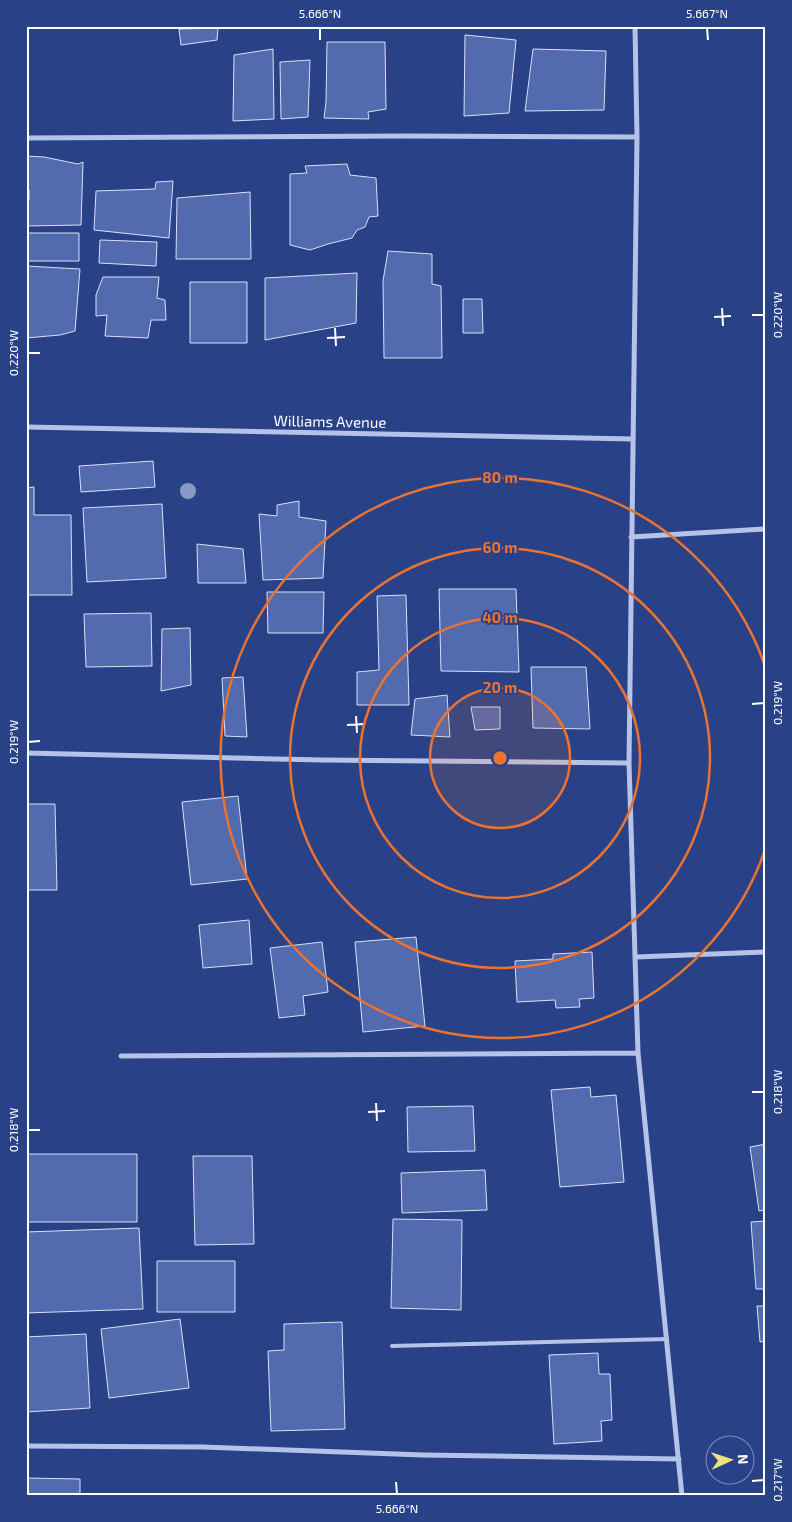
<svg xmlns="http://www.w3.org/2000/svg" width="792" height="1522" viewBox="0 0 792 1522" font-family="'Exo 2',sans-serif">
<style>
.building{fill:#526aae;stroke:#d9e1f6}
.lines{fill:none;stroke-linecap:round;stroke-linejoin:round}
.lane{stroke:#b5c3e8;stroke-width:4}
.street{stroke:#b5c3e8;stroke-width:5}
.tree{fill:#8a99c4}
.ticks{fill:none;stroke:#fff;stroke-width:2}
.ring{fill:none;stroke:#eb7230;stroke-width:2.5}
.labels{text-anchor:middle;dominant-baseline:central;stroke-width:4;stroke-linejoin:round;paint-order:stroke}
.street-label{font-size:15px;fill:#fff;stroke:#294287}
.centre{fill:#eb7230;stroke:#294287;stroke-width:2.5}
.ring-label{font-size:15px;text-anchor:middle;font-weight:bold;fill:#eb7230;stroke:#294287;stroke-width:4;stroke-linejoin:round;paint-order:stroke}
.neatline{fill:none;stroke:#fff;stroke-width:2}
.ticks-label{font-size:12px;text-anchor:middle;fill:#fff}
</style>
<rect width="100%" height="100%" fill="#294287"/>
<!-- building -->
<path class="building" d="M218 28 217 40 181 45 179 29Z
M465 35 516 40 509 113 464 116Z
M327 42H385L386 109 368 112 369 119 324 118 326 102Z
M273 49 274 119 233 121 234 55Z
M533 49 606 51 604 110 525 111Z
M310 60 308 117 281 119 280 62Z
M26 156 44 157 78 164 83 162 81 225 26 226V200H29V190H26Z
M347 164 350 175 376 178 378 216 369 217 365 227 357 230 352 238 328 244 310 250 290 245V174L307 173 305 166Z
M173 181 169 238 94 230 96 191 155 189 156 182Z
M250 192 251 259H176L177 198Z
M26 233H79V261H26Z
M100 240 157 242 156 266 99 263Z
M388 251 432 254V284L441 286 442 358H384L383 281Z
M26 266 80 269 75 331 60 335 26 338Z
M357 273 356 323 265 340V278Z
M103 277H159L157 298 165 300 166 320H151L148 338 105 336 107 315 96 316V295Z
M190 282H247V343H190Z
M463 299H482L483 333H463Z
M153 461 155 487 81 492 79 466Z
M34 487V515H71L72 595H26V488Z
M299 501V517L326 521 323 578 263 580 259 514 277 516V505Z
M162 504 166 578 87 582 83 508Z
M197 544 243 549 246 583H198Z
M439 589H516L519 672 441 671Z
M267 592H324L323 633H268Z
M406 595 409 705H357V672L379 670 377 596Z
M151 613 152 666 86 667 84 614Z
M190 628 191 685 161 691 162 629Z
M531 667H586L590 729 533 728Z
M243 677 247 737 225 736 222 678Z
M447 695 450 737 411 735 415 699Z
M471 707H500V729L475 730Z
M238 796 247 879 191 885 182 802Z
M26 804H55L57 890H26Z
M249 920 252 964 203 968 199 925Z
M416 937 425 1026 363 1032 355 942Z
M322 942 328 992 303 996 305 1015 279 1018 270 948Z
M592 952 594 998 579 999 580 1007 556 1008 555 1000 517 1002 515 961 553 959V954Z
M590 1087 591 1097 616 1095 624 1182 560 1187 551 1090Z
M473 1106 475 1151 408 1152 407 1107Z
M766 1144V1210L759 1211 750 1147Z
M26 1154H137V1222H26Z
M193 1156H252L254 1244 195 1245Z
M485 1170 487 1210 402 1213 401 1173Z
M393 1219 462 1220 461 1310 391 1308Z
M766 1221V1289H756L751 1222Z
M139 1228 143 1309 26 1313V1232Z
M157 1261H235V1312H157Z
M757 1306H766V1341L760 1342Z
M180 1319 189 1388 109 1398 101 1329Z
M342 1322 345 1429 271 1431 268 1351 284 1350V1324Z
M86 1334 90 1408 26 1412V1337Z
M598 1353 599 1374H610L612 1420 601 1421 602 1441 554 1444 549 1355Z
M26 1478 80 1479V1496H26Z"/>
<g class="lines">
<!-- lane -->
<path class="lane" d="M392 1346 667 1339"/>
<!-- street -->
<path class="street" d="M635 26 637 137 629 763 638 1053 682 1496
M26 138 407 136 637 137
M26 427 633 439
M631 537 766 529
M26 753 322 760 629 763
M636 957 766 952
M121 1056 638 1053
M26 1446 203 1447 423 1455 679 1459"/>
</g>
<!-- trees -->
<circle class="tree" cx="188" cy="491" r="8"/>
<!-- ticks -->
<path class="ticks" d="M320 28V40M707 28 708 40M722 308 723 326M752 315H764M714 317 731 316M335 328 336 346M327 338 345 337M28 353H40M752 704 764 703M356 716 357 733M347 725 365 724M28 742 40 741M752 1092H764M376 1103 377 1121M368 1112 385 1111M28 1130H40M752 1481 764 1480M396 1482 397 1494"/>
<!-- distance rings -->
<circle cx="500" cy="758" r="70" fill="#eb7230" fill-opacity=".12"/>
<g class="ring">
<circle cx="500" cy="758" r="70"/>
<circle cx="500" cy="758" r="140"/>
<circle cx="500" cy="758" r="210"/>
<path d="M766 847A280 280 0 1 1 766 669"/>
</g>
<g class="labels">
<!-- street labels -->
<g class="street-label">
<text transform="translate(330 421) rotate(1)">Williams Avenue</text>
</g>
</g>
<circle cx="500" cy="758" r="8" class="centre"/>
<g class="ring-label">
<text x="500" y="483">80 m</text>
<text x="500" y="553">60 m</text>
<text x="500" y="623">40 m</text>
<text x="500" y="693">20 m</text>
</g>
<!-- border -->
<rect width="792" height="1522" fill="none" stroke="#294287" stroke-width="55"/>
<!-- north arrow -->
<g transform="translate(730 1460) rotate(87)"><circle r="24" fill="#294287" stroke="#7f8eb7"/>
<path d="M0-4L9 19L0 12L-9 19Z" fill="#eee27d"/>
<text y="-8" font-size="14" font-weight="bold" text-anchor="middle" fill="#ffffff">N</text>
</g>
<rect x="28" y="28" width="736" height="1466" class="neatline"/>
<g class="ticks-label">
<text x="320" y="18">5.666°N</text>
<text x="707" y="18">5.667°N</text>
<text transform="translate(778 315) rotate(-90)" y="4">0.220°W</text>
<text transform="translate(14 353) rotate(-90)" y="4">0.220°W</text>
<text transform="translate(778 703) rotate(-90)" y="4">0.219°W</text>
<text transform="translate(14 742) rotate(-90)" y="4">0.219°W</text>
<text transform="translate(778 1092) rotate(-90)" y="4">0.218°W</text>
<text transform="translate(14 1130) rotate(-90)" y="4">0.218°W</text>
<text transform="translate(778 1480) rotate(-90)" y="4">0.217°W</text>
<text x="397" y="1513">5.666°N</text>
</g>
</svg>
